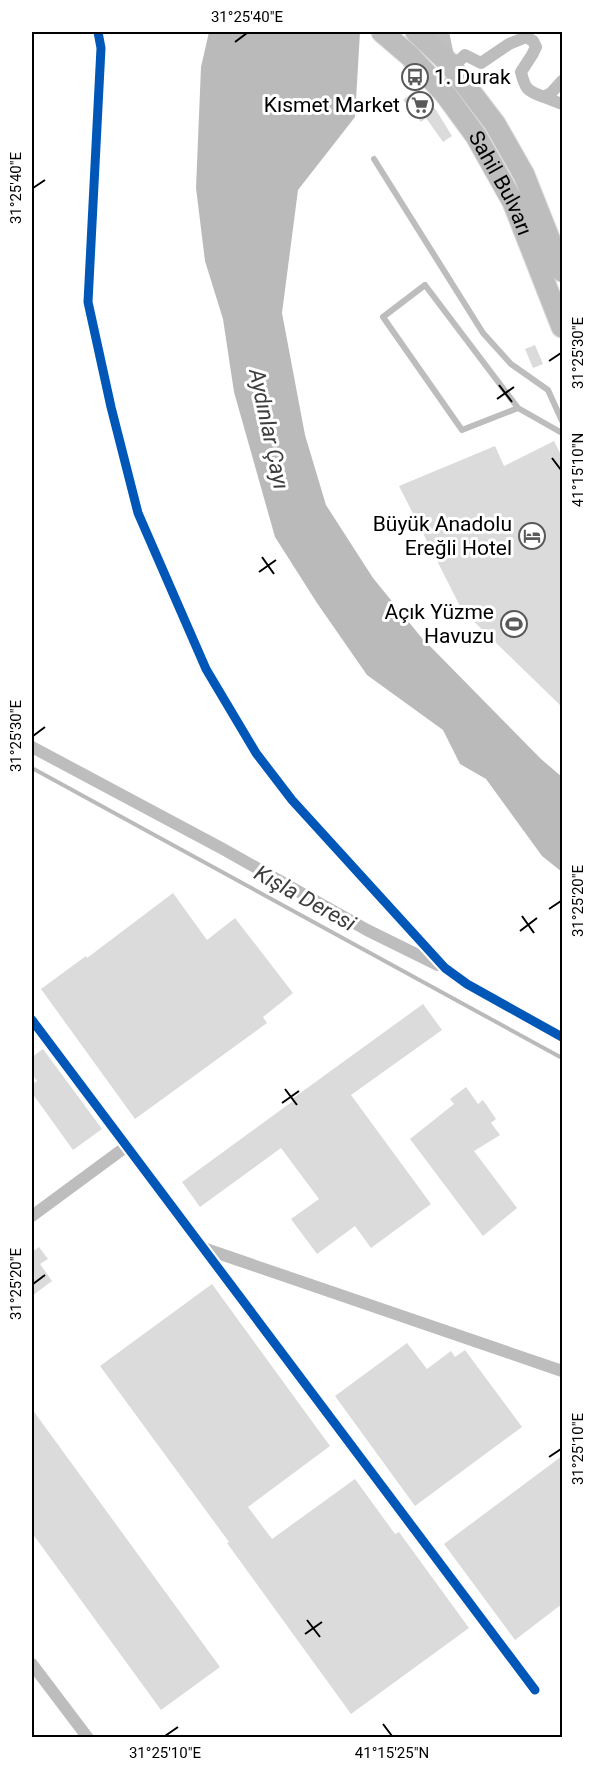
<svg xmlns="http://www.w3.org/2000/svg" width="594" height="1769" viewBox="0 0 594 1769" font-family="Roboto,sans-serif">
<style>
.water{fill:#bababa}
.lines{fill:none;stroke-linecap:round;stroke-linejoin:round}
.stream{stroke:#bababa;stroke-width:4}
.building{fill:#dbdbdb}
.highway-casing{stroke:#dbdbdb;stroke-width:23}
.lane{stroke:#bdbdbd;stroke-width:6}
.street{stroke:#bdbdbd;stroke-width:12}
.secondary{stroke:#bfbfbf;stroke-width:16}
.highway{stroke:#bdbdbd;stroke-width:21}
.cycleway-casing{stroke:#fff;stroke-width:13}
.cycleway{stroke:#0057b8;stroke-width:9}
.ticks{fill:none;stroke:#000;stroke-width:2}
.labels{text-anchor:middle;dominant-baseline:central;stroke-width:6;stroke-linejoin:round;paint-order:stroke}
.poi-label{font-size:21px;fill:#000;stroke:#fff;text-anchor:end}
.street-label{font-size:21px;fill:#000;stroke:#fff}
.water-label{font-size:22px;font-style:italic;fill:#3d3d3d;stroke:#fff}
.neatline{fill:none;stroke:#000;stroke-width:2}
.ticks-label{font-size:15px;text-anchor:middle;fill:#000}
</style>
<rect width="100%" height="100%" fill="#fff"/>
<!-- water -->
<path class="water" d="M209 32H360L355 117 298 190 282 313 305 435 326 505 373 578 421 637 541 759 562 777V872L542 856 486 779 460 764 443 730 367 675 317 603 275 537 234 392 223 319 205 261 196 188 201 67Z"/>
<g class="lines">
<!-- stream -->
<path class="stream" d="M32 768 562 1058"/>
</g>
<!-- building -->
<path class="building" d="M418 88 436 110 452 136 443 142 426 118 421 122 403 100Z
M535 345 543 364 533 368 525 349Z
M554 441 562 457V707L462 610 399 486 495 446 504 466Z
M173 893 207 940 235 918 293 993 263 1017 267 1023 135 1119 41 989 86 956 87 958Z
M423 1004 442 1030 351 1095 431 1204 371 1248 355 1226 317 1254 291 1219 319 1199 281 1148 200 1207 182 1182 293 1101 292 1099Z
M43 1049 102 1129 73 1150 32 1093V1085L37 1081 32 1074V1057Z
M466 1087 478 1104 483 1100 496 1119 491 1123 500 1135 474 1151 517 1208 483 1236 410 1139 454 1104 450 1099Z
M39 1247 48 1259 40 1264 52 1281 32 1296V1252Z
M212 1284 330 1446 248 1507 272 1539 355 1479 395 1534 399 1532 469 1628 351 1714 227 1543 229 1542 100 1366Z
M407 1343 427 1369 451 1351 455 1357 465 1350 522 1427 415 1506 335 1396Z
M32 1409 220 1667 161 1710 32 1533Z
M562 1456V1604L515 1640 444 1544Z"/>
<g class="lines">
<defs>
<g id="highway">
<path id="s1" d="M382 32 410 56 446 95 476 136 513 202 562 327"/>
<path d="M416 32 447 61 495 124 524 175 562 271"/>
</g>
</defs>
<!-- highway casing -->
<use href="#highway" class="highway-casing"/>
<!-- lane -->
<path class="lane" d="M374 159 483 333 511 364 548 390 562 421
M518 408 462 430 383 317 425 285 518 408 562 433"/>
<!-- street -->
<path class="street" d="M98 32 101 48 88 302 111 407 138 513 206 669 256 753 292 800 445 968 467 984 562 1037
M447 61 460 60 465 55 481 63 509 44 526 37 533 41 536 47 532 55 521 72C525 89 527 91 544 97L551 93 562 81
M544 97 562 104
M32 747 223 849 367 930 438 965
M32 1020 535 1690
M32 1216 127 1146
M203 1248 562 1371
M32 1664 88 1738"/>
<!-- secondary -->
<path class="secondary" d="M441 32 447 61"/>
<!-- highway -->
<use href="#highway" class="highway"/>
<defs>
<path id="cycleway" d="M98 32 101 48 88 302 111 407 138 513 206 669 256 753 292 800 445 968 467 984 562 1037
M32 1020 535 1690"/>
</defs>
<!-- cycleway casing -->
<use href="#cycleway" class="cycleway-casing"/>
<!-- cycleway -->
<use href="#cycleway" class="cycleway"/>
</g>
<!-- ticks -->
<path class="ticks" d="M235 42 247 33M33 188 45 180M549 361 561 353M499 385 512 402M497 399 514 387M552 458 561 470M262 557 274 574M259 572 276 560M33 736 45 727M549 909 561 901M522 916 534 933M520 931 537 918M285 1089 297 1105M282 1103 299 1091M33 1284 45 1275M549 1457 561 1449M307 1620 320 1637M305 1634 322 1622M383 1724 392 1736M165 1736 178 1727"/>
<!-- icons -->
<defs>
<symbol id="bus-ring" viewBox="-11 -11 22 22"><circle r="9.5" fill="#fff" stroke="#595959" stroke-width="1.5"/><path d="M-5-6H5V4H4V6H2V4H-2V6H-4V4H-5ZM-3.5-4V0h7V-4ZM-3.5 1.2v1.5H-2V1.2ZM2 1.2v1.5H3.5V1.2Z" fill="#595959"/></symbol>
<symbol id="supermarket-ring" viewBox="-11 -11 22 22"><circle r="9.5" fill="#fff" stroke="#595959" stroke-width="1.5"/><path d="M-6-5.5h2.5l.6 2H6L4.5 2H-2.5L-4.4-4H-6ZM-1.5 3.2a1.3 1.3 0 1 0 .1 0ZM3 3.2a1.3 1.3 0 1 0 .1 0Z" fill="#595959"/></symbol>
<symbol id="hotel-ring" viewBox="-11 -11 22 22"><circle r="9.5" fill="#fff" stroke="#595959" stroke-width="1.5"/><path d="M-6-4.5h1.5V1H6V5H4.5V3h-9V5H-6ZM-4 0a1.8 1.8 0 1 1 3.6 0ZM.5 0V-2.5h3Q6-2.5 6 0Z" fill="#595959"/></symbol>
<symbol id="stadium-ring" viewBox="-11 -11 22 22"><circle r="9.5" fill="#fff" stroke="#595959" stroke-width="1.5"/><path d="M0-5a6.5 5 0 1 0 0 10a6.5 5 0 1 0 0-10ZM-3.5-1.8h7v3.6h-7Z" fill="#595959"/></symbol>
</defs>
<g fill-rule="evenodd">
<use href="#bus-ring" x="400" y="62" width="30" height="30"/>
<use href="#supermarket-ring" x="405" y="90" width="30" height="30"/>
<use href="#hotel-ring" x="517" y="521" width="30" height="30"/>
<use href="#stadium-ring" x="499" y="609" width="30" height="30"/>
</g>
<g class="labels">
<!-- poi labels -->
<g class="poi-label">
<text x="434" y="77" text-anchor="start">1. Durak</text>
<text x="400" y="105">Kısmet Market</text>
<text x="512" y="524">Büyük Anadolu<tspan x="512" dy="24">Ereğli Hotel</tspan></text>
<text x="494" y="612">Açık Yüzme<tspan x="494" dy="24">Havuzu</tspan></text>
</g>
<!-- street labels -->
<g class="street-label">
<text stroke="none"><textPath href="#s1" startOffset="194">Sahil Bulvarı</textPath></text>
</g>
<!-- water labels -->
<g class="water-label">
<text transform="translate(269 429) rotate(78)">Aydınlar Çayı</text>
<text transform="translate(305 898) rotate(29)">Kışla Deresi</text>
</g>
</g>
<!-- border -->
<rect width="594" height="1769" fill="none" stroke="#ffffff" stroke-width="66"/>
<rect x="33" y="33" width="528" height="1703" class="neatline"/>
<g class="ticks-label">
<text x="247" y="22">31°25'40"E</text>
<text transform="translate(16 188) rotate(-90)" y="5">31°25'40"E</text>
<text transform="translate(578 353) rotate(-90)" y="5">31°25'30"E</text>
<text transform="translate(578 470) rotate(-90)" y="5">41°15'10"N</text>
<text transform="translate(16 736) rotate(-90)" y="5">31°25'30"E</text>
<text transform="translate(578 901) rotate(-90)" y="5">31°25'20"E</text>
<text transform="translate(16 1284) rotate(-90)" y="5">31°25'20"E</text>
<text transform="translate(578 1449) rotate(-90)" y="5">31°25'10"E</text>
<text x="165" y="1758">31°25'10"E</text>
<text x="392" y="1758">41°15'25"N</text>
</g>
</svg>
